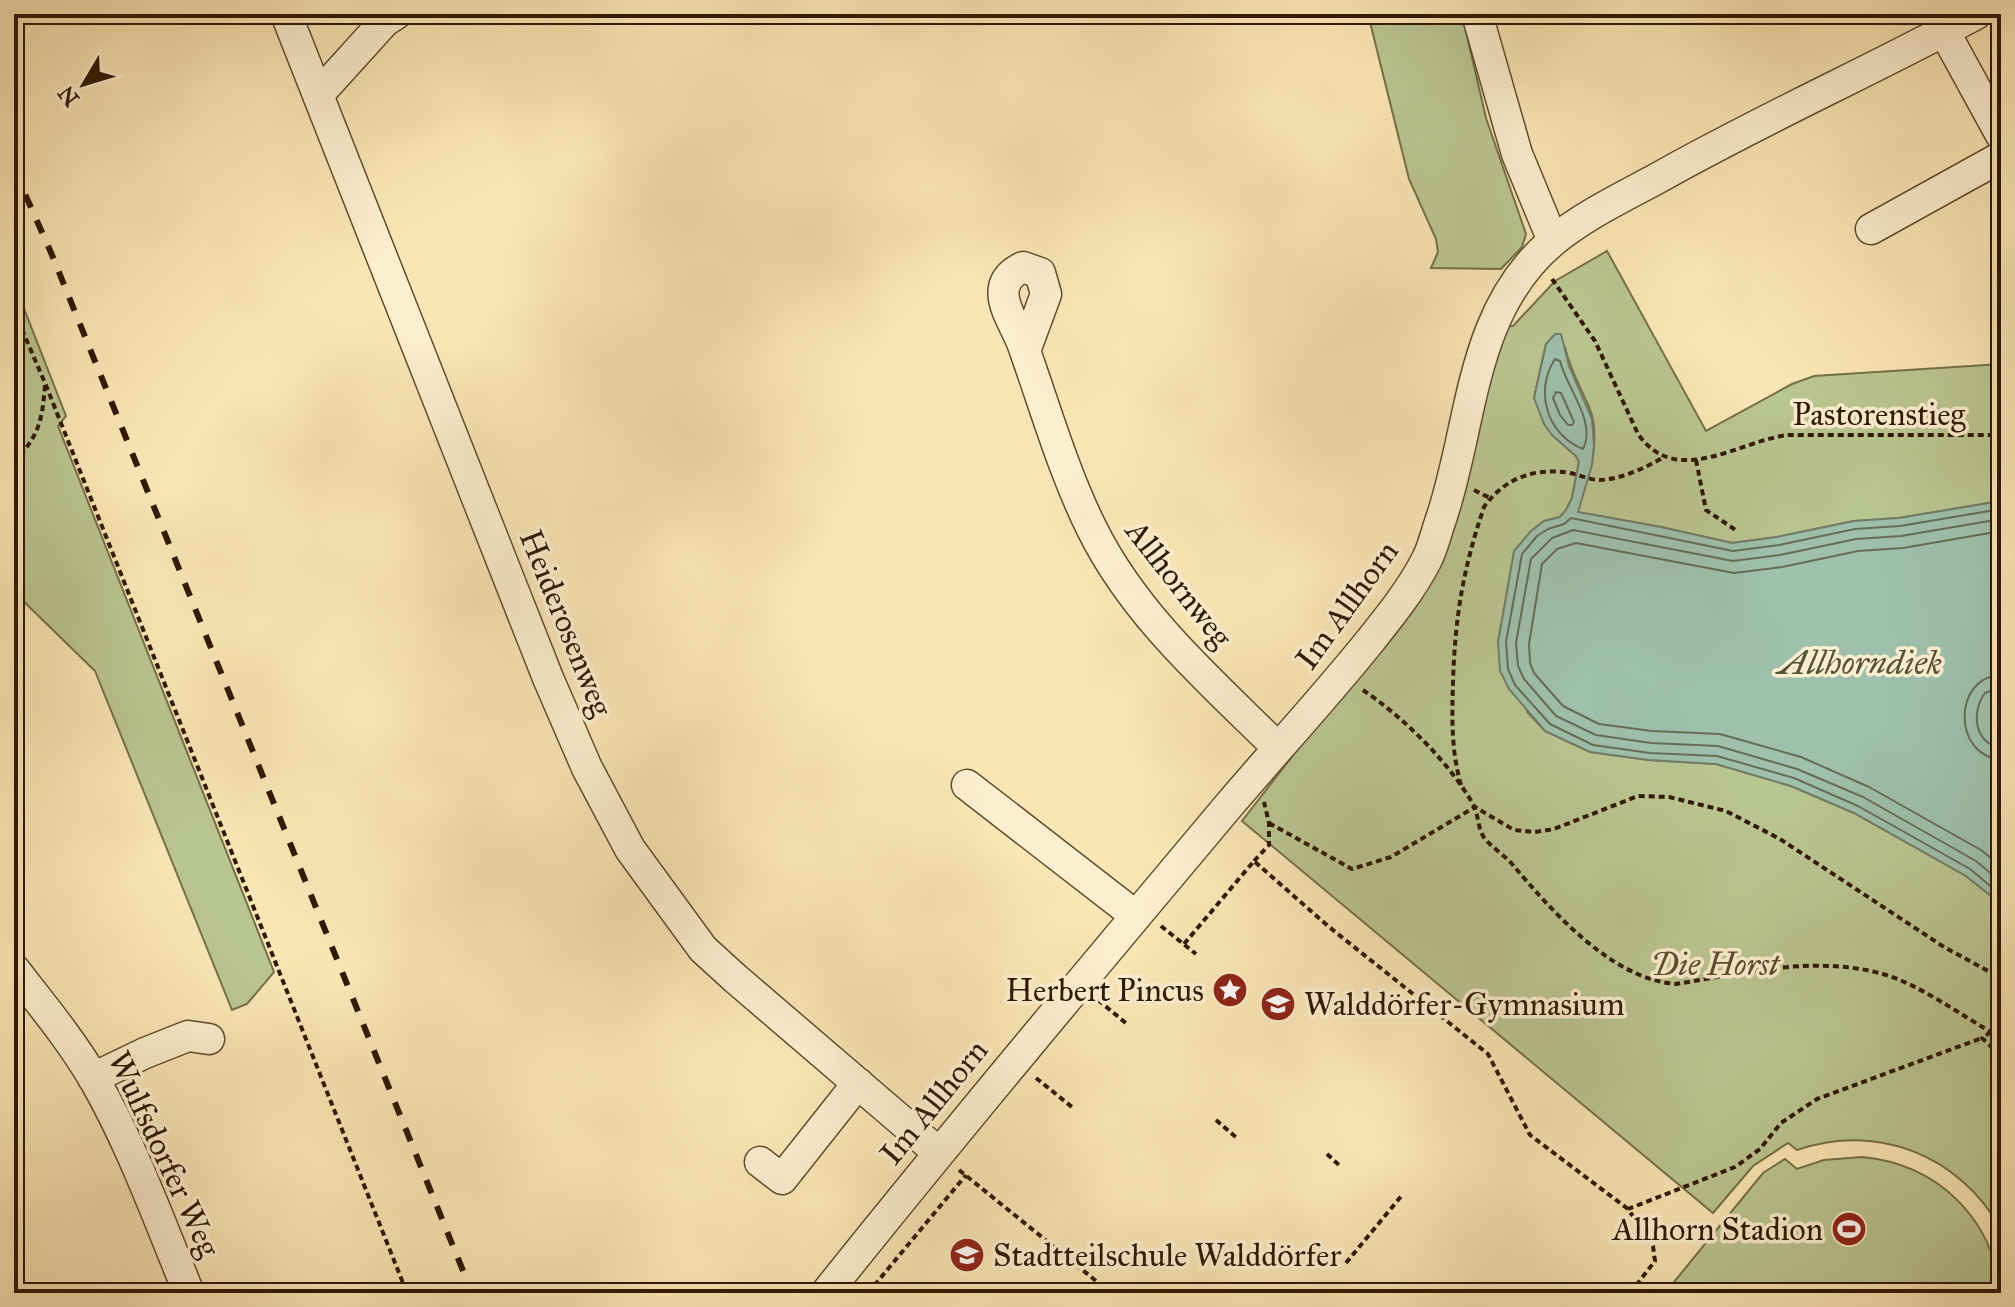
<svg xmlns="http://www.w3.org/2000/svg" width="2015" height="1307" viewBox="0 0 2015 1307" font-family="'IM FELL Great Primer',serif">
<style>
.green{fill:#bac691;stroke:#756f48;stroke-width:2}
.water{fill:#9ec0ad;stroke:#727d68;stroke-width:2}
.lines{fill:none;stroke-linecap:round;stroke-linejoin:round}
.shore{stroke:#676c56;stroke-width:2}
.minor-casing{stroke:#624c2d;stroke-width:33}
.path{stroke:#301800;stroke-width:4;stroke-dasharray:6 4;stroke-linecap:butt}
.minor{stroke:#fcefcf;stroke-width:30}
.rail{stroke:#301800;stroke-width:6;stroke-dasharray:14 14;stroke-linecap:butt}
.labels{text-anchor:middle;dominant-baseline:central;stroke-width:7;stroke-linejoin:round;paint-order:stroke}
.street-label{font-size:32px;fill:#301800;stroke:#fcefcf}
.park-label{font-size:32px;font-style:italic;fill:#594c2c;stroke:#fcefcf}
.poi-label{font-size:32px;fill:#301800;stroke:#fcefcf;text-anchor:end}
.water-label{font-size:34px;font-style:italic;fill:#56533d;stroke:#fcefcf}
</style>
<rect width="100%" height="100%" fill="#fae6b5"/>
<filter id="stains"><feTurbulence type="fractalNoise" baseFrequency=".0025" numOctaves="4"/><feColorMatrix values="0 0 0 0 .2 0 0 0 0 .09 0 0 0 0 .02 0 0 0 .5 -.17"/></filter>
<radialGradient id="worn" r=".72"><stop offset=".6" stop-color="#630" stop-opacity="0"/><stop offset="1" stop-color="#630" stop-opacity=".3"/></radialGradient>
<!-- green -->
<path class="green" d="M1368 14H1462L1486 118 1526 234 1522 247 1501 269 1431 268 1438 252 1436 239 1409 179Z
M1607 251 1706 431 1792 384 1814 376 2001 364V501L1899 518 1854 521 1777 537 1732 543 1661 527 1577 512C1587 480 1603 440 1589 407 1580 386 1570 370 1565 347L1546 344 1534 398 1552 435 1576 456 1579 462 1572 498 1566 510 1560 517 1544 521 1506 603 1498 642 1528 713 1545 731 1590 752 1649 760 1716 764 1791 786 1854 813 1943 863 1966 876 2001 904V1229C1960 1156 1878 1122 1797 1150L1788 1143 1753 1166 1713 1213 1242 821 1421 590 1499 327 1513 326 1555 281Z
M14 283 66 416 58 426 274 972 247 1004 232 1010 95 671 14 592V476L17 473 14 466Z
M1862 1157C1937 1164 1992 1217 2001 1293H1665L1763 1173 1785 1159 1797 1169 1824 1160Z"/>
<!-- water -->
<path class="water" d="M1555 334H1561L1569 366 1592 419 1594 445 1592 465 1578 512 1661 527 1732 543 1777 537 1854 521 1899 518 2001 501V700C1995 710 1992 722 2001 732V904L1966 876 1943 863 1854 813 1791 786 1716 764 1649 760 1590 752 1545 731 1509 689 1500 671 1498 642 1514 551 1531 531 1544 521 1560 517 1566 510 1572 498 1579 462 1576 456 1552 435 1544 424 1534 398 1546 344Z"/>
<g class="lines">
<!-- shore -->
<path class="shore" d="M1555 359 1560 361C1566 387 1597 422 1583 449 1547 435 1534 391 1555 359Z
M1556 392 1561 393 1574 422 1572 425H1568L1560 415 1553 398Z
M2001 509 1900 526 1855 529 1779 545 1733 551 1571 518 1564 524 1548 529 1537 536 1522 554 1506 642 1508 669 1515 685 1550 724 1593 745 1650 753 1717 756 1794 778 1858 806 1970 869 2001 895
M2001 519 1901 536 1856 539 1780 555 1733 561 1573 530 1552 538 1531 559 1516 643 1518 666 1524 679 1556 716 1596 735 1651 743 1718 746 1797 769 1863 797 1976 861 2001 882
M2001 531 1903 548 1858 551 1782 567 1734 573 1576 543 1557 549 1542 564 1529 644 1530 663 1534 673 1563 706 1599 724 1652 731 1720 734 1801 757 1869 787 1981 850 2001 866
M2001 675C1952 677 1953 757 2001 759
M2001 687 1985 693C1971 711 1974 745 2001 747"/>
<defs>
<path id="minor" d="M286 14 548 678 587 768 630 849 703 949 736 979 939 1153
M1477 14 1517 154 1553 241
M1944 31 2001 135
M318 95 385 21 396 14
M1871 229 2001 157
M1025 351 1046 294 1040 273 1023 267C982 287 1017 322 1025 351 1046 410 1064 473 1092 529 1135 616 1210 681 1278 748
M967 785 1136 916
M14 969C42 1005 71 1040 94 1079 133 1147 159 1221 189 1293
M93 1078 145 1053 188 1036 209 1039
M760 1162 782 1179 858 1083
M826 1293C958 1128 1094 966 1230 804 1276 750 1325 697 1370 641 1390 616 1411 590 1426 561 1433 548 1436 533 1441 519 1473 425 1469 312 1552 242 1583 216 1623 197 1658 178 1762 119 1871 71 1976 14"/>
</defs>
<!-- minor casing -->
<use href="#minor" class="minor-casing"/>
<!-- path -->
<path class="path" d="M1552 279 1595 341 1638 434C1677 489 1738 441 1788 435H2001
M14 311 45 383 407 1293
M1696 460 1706 510 1737 531
M14 463C39 434 42 423 45 385
M1474 490 1490 498
M1363 690C1404 718 1448 761 1473 804 1479 815 1477 828 1485 839 1493 848 1504 855 1512 864 1552 911 1611 979 1676 984 1744 973 1815 955 1883 974 1918 984 1958 1013 1991 1032L2001 1025
M1461 785C1451 750 1452 718 1453 682 1455 617 1463 569 1484 507 1504 478 1536 467 1570 473 1580 475 1590 480 1600 480 1622 479 1645 468 1664 457
M1269 823 1352 869 1391 857 1475 807 1514 830 1535 832 1554 829 1638 796 1669 797 1726 811 1780 839 1944 947 2001 978
M1254 861 1269 845V823L1264 802
M1161 926 1196 954
M1184 944 1254 861 1328 926 1488 1054 1530 1135 1628 1209
M1098 1000 1127 1024
M1991 1032 1982 1038 2001 1056
M1036 1078 1072 1107
M1216 1120 1238 1139
M1327 1154 1340 1166
M959 1170 1111 1293
M1346 1263 1403 1194
M868 1293 966 1175
M1630 1293 1655 1261 1653 1246 1628 1209 1735 1167 1760 1149 1781 1123 1817 1099 1982 1038"/>
<!-- minor -->
<use href="#minor" class="minor"/>
<!-- rail -->
<path class="rail" d="M14 169 52 255 472 1293"/>
</g>
<!-- icons -->
<defs>
<symbol id="sight-disc" viewBox="-11 -11 22 22"><circle r="9.5" fill="#8f2418" stroke="#fcefcf"/><path d="M0-6L1.8-2.2L6-1.7L2.9 1.2L3.7 5.4L0 3.3L-3.7 5.4L-2.9 1.2L-6-1.7L-1.8-2.2Z" fill="#fff"/></symbol>
<symbol id="school-disc" viewBox="-11 -11 22 22"><circle r="9.5" fill="#8f2418" stroke="#fcefcf"/><path d="M0-5L7-2L0 1L-7-2ZM-4 1L0 2.5L4 1V4Q0 6-4 4Z" fill="#fff"/></symbol>
<symbol id="stadium-disc" viewBox="-11 -11 22 22"><circle r="9.5" fill="#8f2418" stroke="#fcefcf"/><path d="M0-5a6.5 5 0 1 0 0 10a6.5 5 0 1 0 0-10ZM-3.5-1.8h7v3.6h-7Z" fill="#fff"/></symbol>
</defs>
<g fill-rule="evenodd">
<use href="#sight-disc" x="1210" y="970" width="40" height="40"/>
<use href="#school-disc" x="1258" y="984" width="40" height="40"/>
<use href="#stadium-disc" x="1829" y="1209" width="40" height="40"/>
<use href="#school-disc" x="947" y="1235" width="40" height="40"/>
</g>
<g class="labels">
<!-- street labels -->
<g class="street-label">
<text x="1879" y="414">Pastorenstieg</text>
<text transform="translate(1179 584) rotate(52)">Allhornweg</text>
<text transform="translate(1347 605) rotate(-54)">Im Allhorn</text>
<text transform="translate(566 623) rotate(68)">Heiderosenweg</text>
<text transform="translate(934 1102) rotate(-51)">Im Allhorn</text>
<text transform="translate(164 1154) rotate(65)">Wulfsdorfer Weg</text>
</g>
<!-- park labels -->
<g class="park-label">
<text x="1715" y="964">Die Horst</text>
</g>
<!-- poi labels -->
<g class="poi-label">
<text x="1204" y="990">Herbert Pincus</text>
<text x="1304" y="1004" text-anchor="start">Walddörfer-Gymnasium</text>
<text x="1823" y="1229">Allhorn Stadion</text>
<text x="993" y="1255" text-anchor="start">Stadtteilschule Walddörfer</text>
</g>
<!-- water labels -->
<g class="water-label">
<text x="1860" y="662">Allhorndiek</text>
</g>
</g>
<!-- margin -->
<rect width="2015" height="1307" fill="none" stroke="#fae6b5" stroke-width="48"/>
<rect x="16" y="16" width="1983" height="1275" fill="none" stroke="#301800" stroke-width="4"/>
<rect x="24" y="24" width="1967" height="1259" fill="none" stroke="#301800" stroke-width="2"/>
<!-- north arrow -->
<g transform="translate(84 84) rotate(232)" stroke="#fcefcf" stroke-width="6" paint-order="stroke">
<path d="M0-6L14 30L0 20L-14 30Z" fill="#301800"/>
<text y="-12" font-size="22" font-weight="bold" text-anchor="middle" fill="#301800">N</text>
</g>
<rect width="100%" height="100%" filter="url(#stains)"/>
<rect width="100%" height="100%" fill="url(#worn)"/>
</svg>
